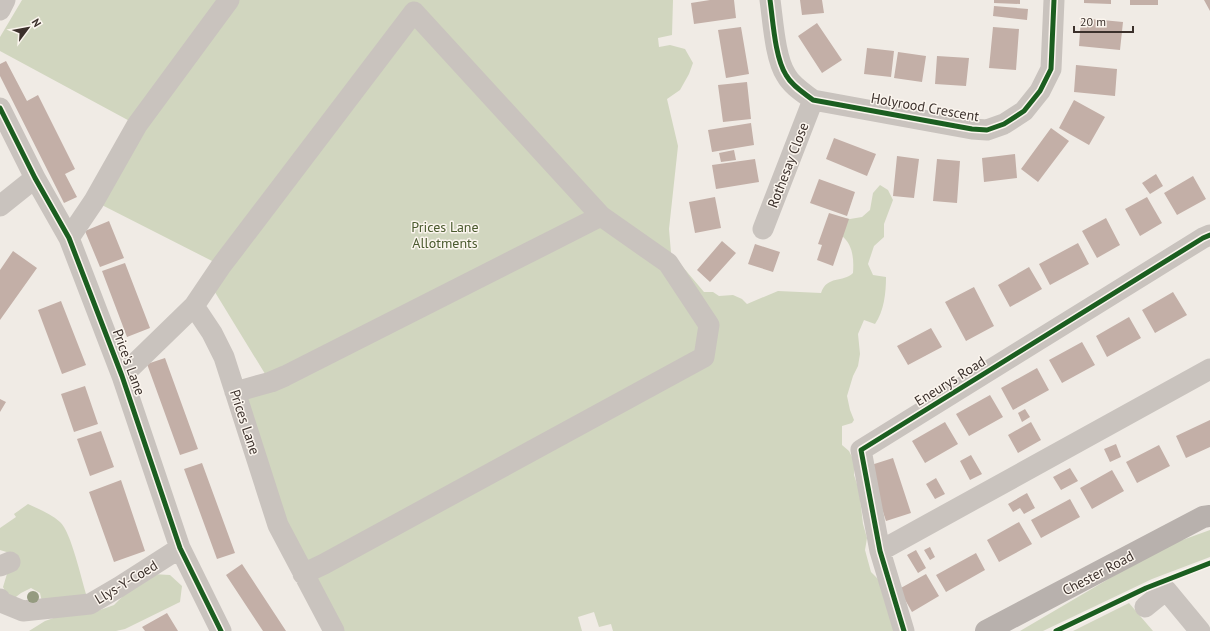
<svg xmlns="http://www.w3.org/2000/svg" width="1210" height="631" viewBox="0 0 1210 631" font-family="'PT Sans',sans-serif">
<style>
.green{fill:#d1d6bf}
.building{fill:#c3afa7}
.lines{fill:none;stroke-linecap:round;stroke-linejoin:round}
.minor{stroke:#c9c3be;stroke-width:21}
.major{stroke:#b8b1ad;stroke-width:22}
.cycleway-casing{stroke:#fbf5ee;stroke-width:8}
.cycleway{stroke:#1b5e20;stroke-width:5}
.tree{fill:#959b80}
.labels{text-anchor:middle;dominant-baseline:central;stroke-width:3;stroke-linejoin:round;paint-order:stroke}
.street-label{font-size:14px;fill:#3b302b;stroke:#fbf5ee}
.park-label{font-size:14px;fill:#4a5a2e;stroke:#fbf5ee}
</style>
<rect width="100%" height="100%" fill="#f0ebe5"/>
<!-- green -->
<path class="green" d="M22 0H673L672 35 658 38 659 47 670 45 685 49 693 63 689 74 680 90 667 99 678 146 669 229 671 253 704 292H713L719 296 733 295 742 299 747 304 778 291 821 293C827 275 843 283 853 273 854 259 853 245 842 236L840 217 850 219 862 217 870 210 873 193 880 185 888 190 893 200 884 224V237L874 246 868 264 873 275 886 277C886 293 884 311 875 324L864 320 858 334 860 354 858 366 853 376 847 396 850 410 854 420 852 423 842 426V445L849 451 855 463 854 475 859 490 863 524 867 538 865 550 871 572 879 580 901 631H613L611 624 599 627 594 612 578 617 582 631H334L303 574 235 392 270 382 210 284 218 264 94 201 137 125 0 51V37Z
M28 504C39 509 51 514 60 522 71 531 82 582 87 597L42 602 40 593 31 588 21 593 12 600 7 595 3 587 13 554 0 550V528L16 517 14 514Z
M1210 530V557L1152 579 1043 631H1020L1163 547Z
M152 574 170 575 182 586 180 602 125 629 116 631H29L45 621 62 615 89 614 114 605 131 588Z
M1129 603 1153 631H1073Z"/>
<!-- building -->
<path class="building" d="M710 0H734L736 18 694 24 691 3Z
M800 0H822L824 13 802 15Z
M994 0H1020V4L994 3Z
M1084 0H1111V4L1084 3Z
M1130 0H1158V5H1130Z
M1204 0H1210V11Z
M994 6 1028 9 1027 20 993 16Z
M1081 18 1123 22 1120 50 1079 46Z
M817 23 842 60 822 73 798 36Z
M741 27 749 74 726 78 718 30Z
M993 27 1019 29 1016 70 989 68Z
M867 48 894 51 891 77 864 74Z
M898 52 926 56 922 82 894 78Z
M937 56 969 58 966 86 935 84Z
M6 61 27 101 38 95 75 169 65 174 77 197 64 203 0 76V64Z
M1076 65 1117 69 1115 96 1074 92Z
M747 82 751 119 723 122 718 85Z
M1074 100 1105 117 1089 145 1059 128Z
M751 123 754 145 712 152 708 130Z
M1051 128 1069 141 1038 182 1021 169Z
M834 138 876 154 867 176 826 159Z
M734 150 736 160 721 162 719 153Z
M1015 154 1017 178 984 182 982 158Z
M897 156 919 159 914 198 893 196Z
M755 159 759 182 716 189 712 165Z
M937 159 960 161 957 203 933 201Z
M1156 174 1163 186 1150 194 1142 183Z
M1193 176 1206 199 1177 215 1164 193Z
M819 179 855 192 847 216 810 203Z
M715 197 721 228 695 233 689 202Z
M1147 197 1162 223 1140 236 1125 209Z
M829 213 849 219 833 266 817 260 822 245 818 244Z
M1106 218 1120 245 1097 258 1082 231Z
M109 221 124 258 100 267 85 231Z
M722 241 736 253 710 282 697 270Z
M1078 243 1089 264 1050 285 1039 264Z
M755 244 780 252 773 272 748 264Z
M13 251 37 268 0 320V270Z
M125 263 150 328 127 337 102 271Z
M1029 267 1042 289 1010 307 998 285Z
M974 287 994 326 966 341 945 302Z
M1173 292 1187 315 1155 333 1142 310Z
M61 301 86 365 62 374 38 310Z
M1129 317 1141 338 1107 357 1096 336Z
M931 328 942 347 908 365 897 346Z
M1082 342 1095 365 1062 383 1049 360Z
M165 358 198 449 180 455 147 364Z
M1037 368 1049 390 1013 410 1001 388Z
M85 386 98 424 74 432 61 394Z
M990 395 1003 417 969 436 956 414Z
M0 399 6 402 0 412Z
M1025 409 1030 417 1022 422 1018 413Z
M1210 420V447L1186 458 1176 436Z
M945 422 958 444 925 463 912 441Z
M1031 422 1041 440 1018 453 1008 435Z
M101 431 114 467 90 476 77 439Z
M1116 444 1121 457 1110 462 1104 449Z
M1159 445 1170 466 1137 483 1126 462Z
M971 455 982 474 970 480 960 461Z
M893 458 911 513 886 521 868 466Z
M202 463 235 553 217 559 184 469Z
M1070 468 1078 481 1061 490 1053 477Z
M1112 470 1124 491 1092 509 1080 488Z
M936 478 945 494 935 499 926 484Z
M121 480 145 551 114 562 89 492Z
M1027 493 1035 508 1024 514 1020 508 1013 512 1008 504Z
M1070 499 1080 517 1041 538 1031 520Z
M1019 522 1032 544 999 562 987 540Z
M930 547 935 557 930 560 924 550Z
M916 550 926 568 918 573 907 555Z
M976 553 985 570 946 592 936 575Z
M242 564 286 631H263L226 575Z
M926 574 939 596 912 612 899 589Z
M167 613 178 631H145L142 627Z"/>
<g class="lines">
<!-- minor -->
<path class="minor" d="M770 0C773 21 775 58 786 75 792 86 804 93 813 100L972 129 987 130 1004 124 1024 111 1040 91 1051 69 1054 0
M0 10 5 0
M0 108 35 178 69 238 122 376 180 548 221 631
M0 206 35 178
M763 229 813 100
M69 238 94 201 137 125 229 0
M194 306 221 266 414 12 601 216 668 263 709 325 704 357 324 564 303 574
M122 376 194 306 212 333 224 357 278 525 334 631
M235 392 271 382 285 376 601 216
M880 551 1210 369
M0 566 10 562
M0 599 1 602 23 611 90 604 119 587 180 548
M1145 607 1166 590 1200 631
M904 631 880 551 861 450 1203 238 1210 235"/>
<!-- major -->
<path class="major" d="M986 631 1203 517 1210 516"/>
<defs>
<path id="cycleway" d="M770 0C773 21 775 58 786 75 792 86 804 93 813 100L972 129 987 130 1004 124 1024 111 1040 91 1051 69 1054 0
M0 108 35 178 69 238 122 376 180 548 221 631
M904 631 880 551 861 450 1203 238 1210 235
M1056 631 1146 588 1210 563"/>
</defs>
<!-- cycleway casing -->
<use href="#cycleway" class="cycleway-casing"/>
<!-- cycleway -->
<use href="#cycleway" class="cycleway"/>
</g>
<!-- trees -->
<circle class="tree" cx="33" cy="597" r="6"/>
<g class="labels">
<!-- street labels -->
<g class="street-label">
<text transform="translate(925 107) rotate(10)">Holyrood Crescent</text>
<text transform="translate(788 165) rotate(-69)">Rothesay Close</text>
<text transform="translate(129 362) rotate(70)">Price's Lane</text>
<text transform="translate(950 381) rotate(-32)">Eneurys Road</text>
<text transform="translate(245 422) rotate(72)">Prices Lane</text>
<text transform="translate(1098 573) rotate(-28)">Chester Road</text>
<text transform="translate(126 582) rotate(-31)">Llys-Y-Coed</text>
</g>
<!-- park labels -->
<g class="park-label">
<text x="445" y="227">Prices Lane<tspan x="445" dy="16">Allotments</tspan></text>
</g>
</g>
<!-- north arrow -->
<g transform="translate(28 28) rotate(58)" stroke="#fbf5ee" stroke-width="3" paint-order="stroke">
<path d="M0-3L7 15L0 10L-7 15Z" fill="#3b302b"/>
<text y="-6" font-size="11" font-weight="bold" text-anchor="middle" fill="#3b302b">N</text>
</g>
<!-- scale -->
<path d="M1074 26v6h59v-6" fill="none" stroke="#3b302b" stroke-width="2"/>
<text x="1080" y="26" font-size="12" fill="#3b302b" stroke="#fbf5ee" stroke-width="3" paint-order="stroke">20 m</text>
</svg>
